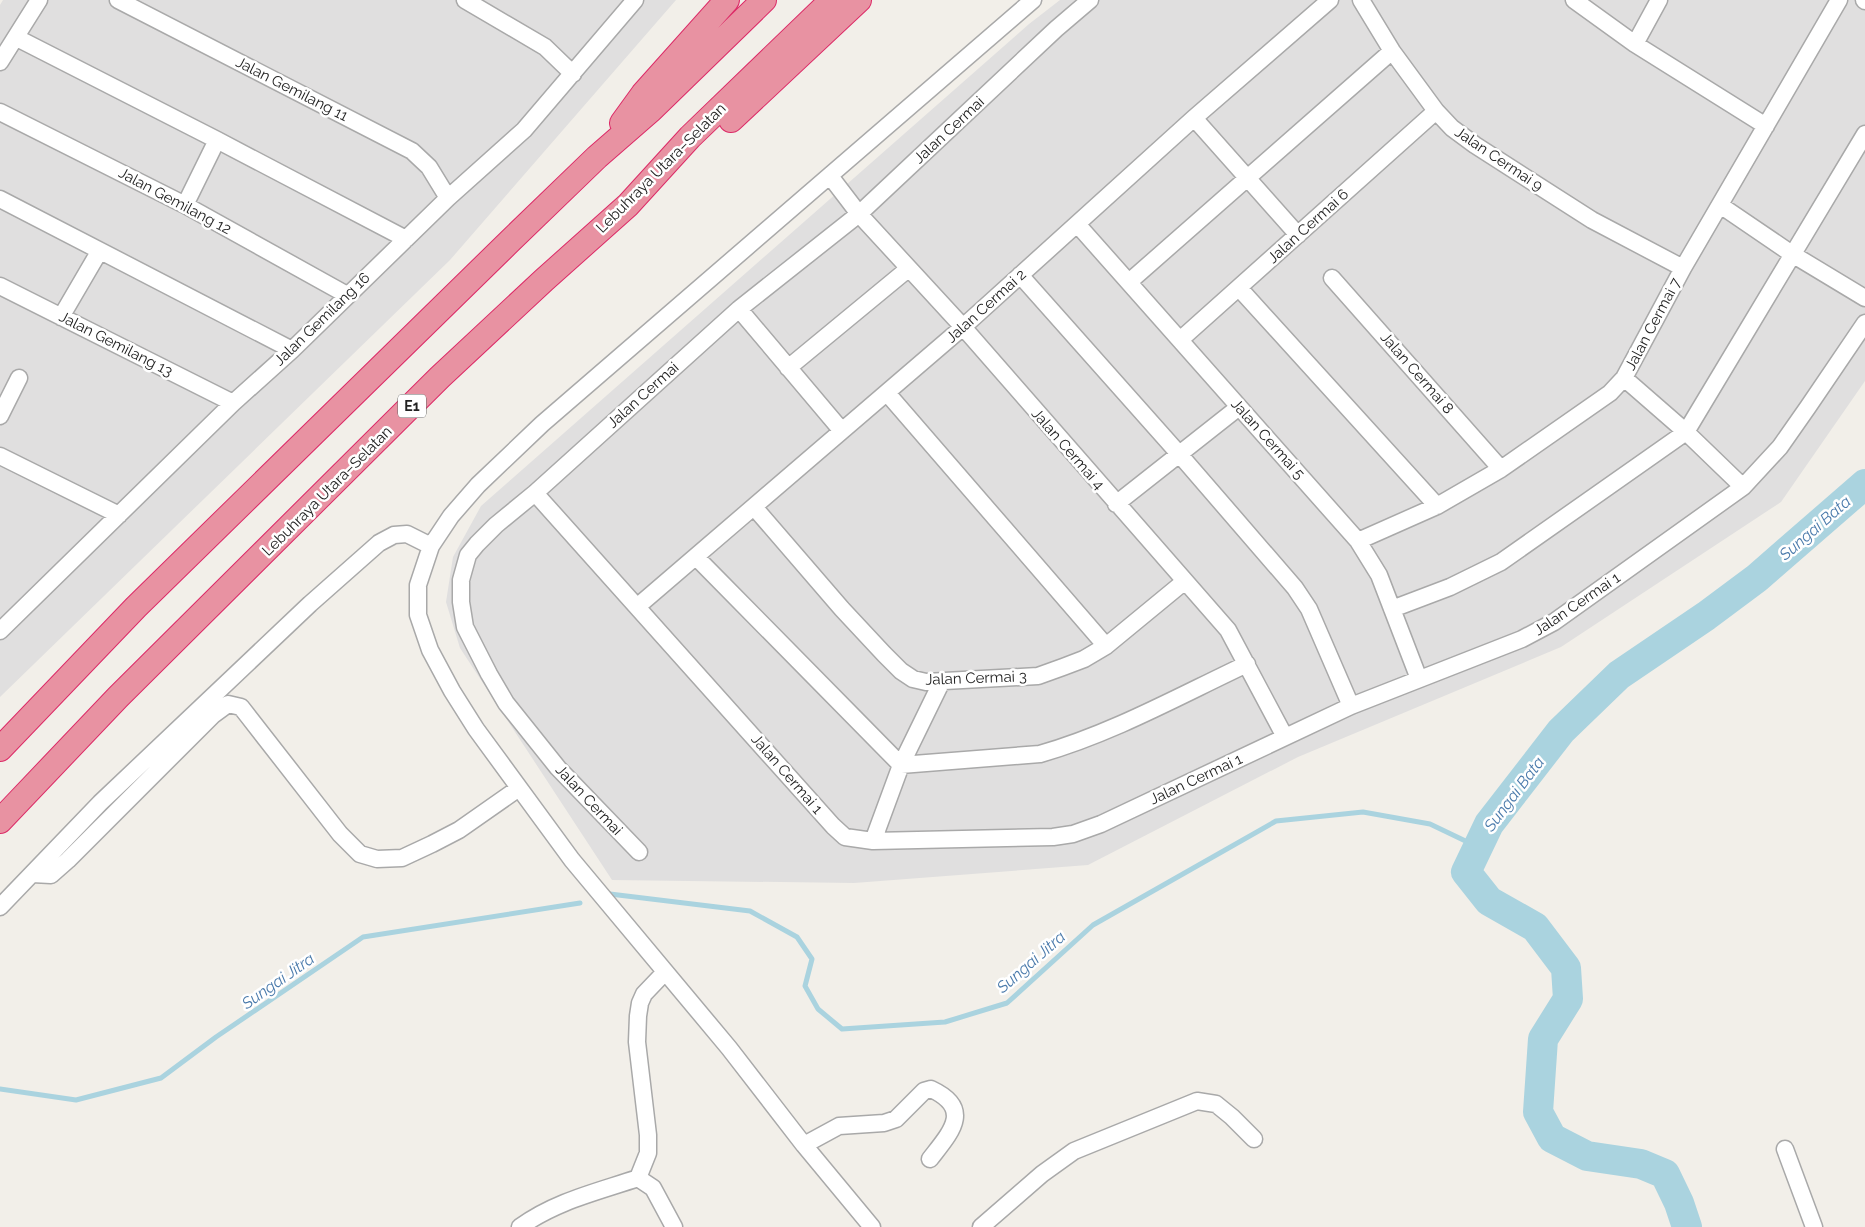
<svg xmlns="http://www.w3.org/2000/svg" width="1865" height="1227" viewBox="0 0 1865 1227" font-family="Raleway,sans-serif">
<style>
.residential{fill:#e0dfdf}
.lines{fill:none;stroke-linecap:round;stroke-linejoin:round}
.stream{stroke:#aad3df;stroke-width:5}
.river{stroke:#aad3df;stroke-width:30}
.minor-casing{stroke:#a9a9a9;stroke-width:19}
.highway-casing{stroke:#dc2a67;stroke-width:26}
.minor{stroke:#fff;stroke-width:16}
.highway{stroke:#e892a2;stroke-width:24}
.labels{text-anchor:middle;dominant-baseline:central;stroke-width:5;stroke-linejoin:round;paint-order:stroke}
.shield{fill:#fff;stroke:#646464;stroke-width:1}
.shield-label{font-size:14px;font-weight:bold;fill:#222}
.street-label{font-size:15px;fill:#222;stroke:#fff}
.water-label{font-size:16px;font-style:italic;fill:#4a7aab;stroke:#fff}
</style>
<rect width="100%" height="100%" fill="#f2efe9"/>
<!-- residential -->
<path class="residential" d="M3 0H676L450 260 0 697V5Z
M1060 0H1865V381L1781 502 1561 647 1298 757 1088 865 854 883 612 880 460 648 446 602 453 557 481 506 1029 24Z"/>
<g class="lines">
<!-- stream -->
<path class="stream" d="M610 894 750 911 797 937 812 959 805 986 818 1009 842 1029 945 1022 1007 1003 1093 925 1276 821 1363 812 1430 824 1478 847
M0 1089 76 1100 161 1078 216 1037 363 937 580 903"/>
<!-- river -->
<path class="river" d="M1687 1227 1679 1203 1665 1174 1641 1164 1587 1156 1552 1138 1538 1112 1543 1039 1568 999 1566 968 1535 927 1489 901 1466 872 1489 824 1561 731 1619 675 1706 616 1757 578 1865 484"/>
<defs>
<path id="minor" d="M118 0 412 151 429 167 448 198
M465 0 545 47 573 74
M1361 0 1392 51 1436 111 1452 128 1475 145 1592 220 1683 268
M1574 0 1635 44 1766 126
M1864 0 1865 1
M17 38 217 140 406 239
M1635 44 1659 0
M0 62 39 0
M0 112 185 205 347 295
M1194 118 1298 235
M830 176 859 214 963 327 1228 630 1285 737
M0 199 292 350
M185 205 217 140
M1720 205 1792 254 1865 298
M1077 224 1358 541 1379 575 1419 679
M1020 275 1180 455 1295 588 1309 609 1351 706
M1332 278 1501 469
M1129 282 1392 51
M0 286 233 403
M1239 288 1437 506
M739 309 842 431
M61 317 99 252
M1180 340 1436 111
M788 368 908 269
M1624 378 1686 432 1743 487
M887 393 1106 646
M0 416 19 378
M0 456 119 515
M535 493 833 826 845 837 873 841 1053 837 1073 834 1101 824 1351 706 1522 639 1554 622 1743 487 1780 447 1808 407 1865 323
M1116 504 1239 407
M754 507 842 609 884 654 901 671 913 679 926 682 1038 676 1063 667 1084 659 1106 646 1185 581
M1358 541 1437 506 1501 469 1610 393 1624 378 1683 268 1839 0
M696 557 901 765 1040 754C1113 733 1179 696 1247 664
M638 606 963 327 1194 118 1330 0
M1392 609 1450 587 1501 562 1686 432 1865 134
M0 631 233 403 292 350 448 198 524 130 635 0
M873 841 901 765 942 681
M639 852 558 768 506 703 489 674 465 627 461 602V580L468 555 477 544 496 525 535 493 739 309 859 214 1056 29 1090 0
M32 874 51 875 68 860 213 715 228 704 241 707 340 834 360 854 377 859 402 858 432 844 459 830 519 788
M0 907 100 803 310 604 379 543 394 535 407 534 431 546
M804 1145 839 1126 884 1123 896 1119 924 1091 931 1089C974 1109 950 1133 930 1159
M1785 1149 1814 1227
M638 1178 653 1188 674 1227
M520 1227C556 1201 597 1192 638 1178L648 1153V1135L637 1042 638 1016 640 1003 644 994 665 972
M872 1227 804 1145 729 1048 572 860 476 729 452 691 430 650 418 615V585L431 546 451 516 478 485 542 424 1033 0
M981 1227 1042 1174 1074 1151 1197 1101 1216 1104 1232 1117 1254 1139"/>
<path id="highway" d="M731 120 859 0
M622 123 643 94 727 0
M0 749 136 607 510 241 597 157 651 110 764 0
M0 821 118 697 440 377 544 280 628 205 690 137 832 0"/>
</defs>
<!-- minor casing -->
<use href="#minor" class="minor-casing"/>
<!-- highway casing -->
<use href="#highway" class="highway-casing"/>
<!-- minor -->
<use href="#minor" class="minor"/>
<!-- highway -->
<use href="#highway" class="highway"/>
</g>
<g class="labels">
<!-- shield labels -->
<rect class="shield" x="398" y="394.5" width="28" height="23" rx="4"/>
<g class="shield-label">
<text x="412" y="406">E1</text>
</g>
<!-- street labels -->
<g class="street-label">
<text transform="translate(292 89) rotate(27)">Jalan Gemilang 11</text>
<text transform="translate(949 130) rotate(-43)">Jalan Cermai</text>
<text transform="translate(1499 159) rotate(34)">Jalan Cermai 9</text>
<text transform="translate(661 168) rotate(-45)">Lebuhraya Utara–Selatan</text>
<text transform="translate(175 201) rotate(28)">Jalan Gemilang 12</text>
<text transform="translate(1308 226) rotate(-42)">Jalan Cermai 6</text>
<text transform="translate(986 306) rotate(-42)">Jalan Cermai 2</text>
<text transform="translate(322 319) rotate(-44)">Jalan Gemilang 16</text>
<text transform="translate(1653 324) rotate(-62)">Jalan Cermai 7</text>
<text transform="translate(116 344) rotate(27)">Jalan Gemilang 13</text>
<text transform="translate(1417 373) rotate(49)">Jalan Cermai 8</text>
<text transform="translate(643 395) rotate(-42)">Jalan Cermai</text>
<text transform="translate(1268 439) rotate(48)">Jalan Cermai 5</text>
<text transform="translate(1068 449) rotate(49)">Jalan Cermai 4</text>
<text transform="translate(327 491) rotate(-45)">Lebuhraya Utara–Selatan</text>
<text transform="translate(1577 604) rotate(-34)">Jalan Cermai 1</text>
<text transform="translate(976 678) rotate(-2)">Jalan Cermai 3</text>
<text transform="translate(787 774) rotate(49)">Jalan Cermai 1</text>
<text transform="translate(1196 779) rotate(-25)">Jalan Cermai 1</text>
<text transform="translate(589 800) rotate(47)">Jalan Cermai</text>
</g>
<!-- water labels -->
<g class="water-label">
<text transform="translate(1815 528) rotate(-41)">Sungai Bata</text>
<text transform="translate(1514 794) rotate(-53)">Sungai Bata</text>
<text transform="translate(1031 962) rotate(-41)">Sungai Jitra</text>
<text transform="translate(278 981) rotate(-35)">Sungai Jitra</text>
</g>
</g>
</svg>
